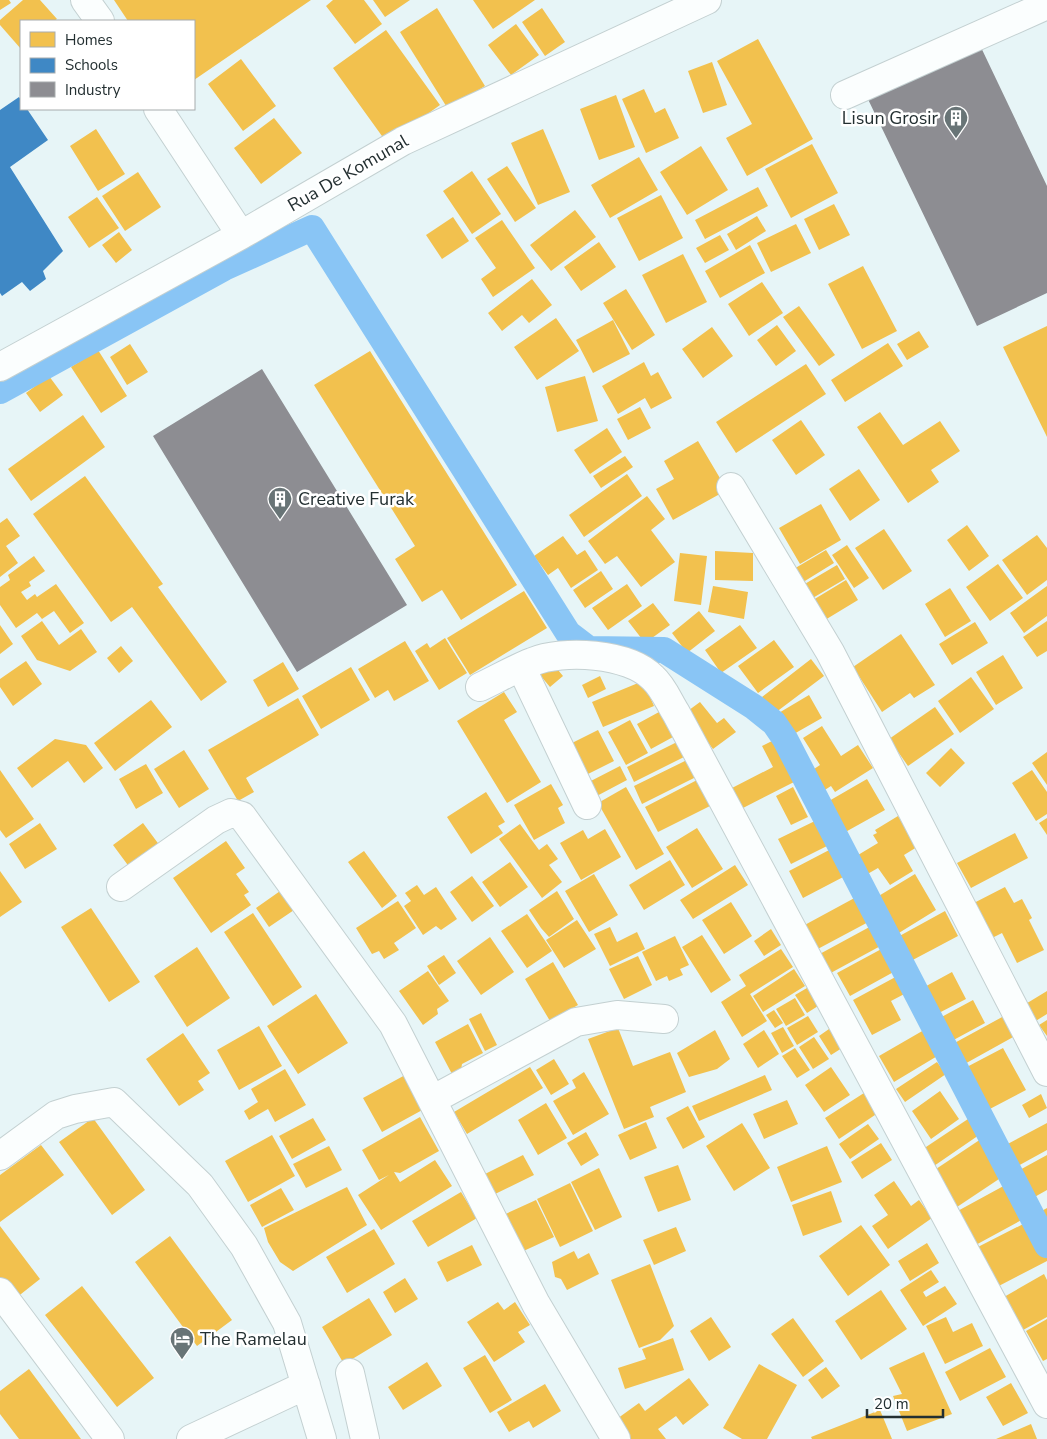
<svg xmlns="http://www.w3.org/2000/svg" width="1047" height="1439" viewBox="0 0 1047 1439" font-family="'Nunito Sans',sans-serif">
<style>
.homes{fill:#f2c14e}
.schools{fill:#3f88c5}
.industry{fill:#8d8d92}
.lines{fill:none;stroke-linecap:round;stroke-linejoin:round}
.canal{stroke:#89c5f5;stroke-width:26}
.minor-casing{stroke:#c3d0d1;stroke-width:30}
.minor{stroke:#fbfefe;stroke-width:28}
.labels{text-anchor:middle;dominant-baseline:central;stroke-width:5;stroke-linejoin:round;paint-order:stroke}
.poi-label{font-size:18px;fill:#232f31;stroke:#fff;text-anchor:start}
.street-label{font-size:18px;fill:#232f31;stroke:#fff}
</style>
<rect width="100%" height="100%" fill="#e7f5f7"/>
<!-- homes -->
<path class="homes" d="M0 0H9L11 3 0 10Z
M23 0H40L57 19 54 21H21V49L0 25V20Z
M114 0H311L194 80V21H128Z
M333 0H364L382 24 355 44 326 6Z
M373 0H410L385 17Z
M473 0H535L493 29Z
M437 8 485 86 448 109 400 32Z
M542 8 565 42 545 56 522 22Z
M516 24 539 55 511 75 488 45Z
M386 30 440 105 387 143 333 68Z
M758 39 813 139 747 176 726 138 752 124 717 61Z
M241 59 276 106 243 131 208 84Z
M712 62 727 105 703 113 688 71Z
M644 89 655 113 665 108 679 138 646 153 622 99Z
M616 95 635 147 599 160 580 109Z
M274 118 302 153 261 184 234 148Z
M96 129 125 174 98 191 70 146Z
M543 129 570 192 538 205 511 143Z
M812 144 838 193 791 218 765 169Z
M701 146 728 190 687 215 660 172Z
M639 157 658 190 610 218 591 185Z
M507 166 536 208 515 222 487 179Z
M472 171 501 214 472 234 443 191Z
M138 172 161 207 125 231 102 196Z
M758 187 768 206 705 239 695 220Z
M661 195 683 238 639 261 617 218Z
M97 197 119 228 89 248 68 217Z
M834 204 850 235 819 250 804 219Z
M575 210 596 237 551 271 530 245Z
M757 216 766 231 736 250 727 234Z
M453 217 469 241 442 259 426 235Z
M502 220 535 268 493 297 481 279 496 268 475 238Z
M796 224 811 253 771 272 757 243Z
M119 232 132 250 116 263 102 245Z
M720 235 729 250 705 263 696 248Z
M599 242 616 267 581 291 564 267Z
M750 245 765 273 720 298 705 271Z
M683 254 707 302 666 323 642 275Z
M863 266 897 331 862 349 828 284Z
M532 279 552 305 529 323 522 315 502 331 488 313Z
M762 282 783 313 749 336 728 304Z
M626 289 655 335 632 350 603 303Z
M799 306 835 355 819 366 783 317Z
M556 318 579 351 537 380 514 347Z
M613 320 630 354 593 373 576 340Z
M777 325 796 351 776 366 757 340Z
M1047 326V437L1003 347Z
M712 327 733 356 703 378 682 349Z
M919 331 929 347 907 360 897 344Z
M888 343 903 366 845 402 831 380Z
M130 344 148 372 127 385 110 357Z
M98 350 127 396 101 413 71 367Z
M370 351 517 585 461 620 442 590 422 602 395 559 415 546 314 385Z
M644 362 651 376 658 372 672 398 651 409 645 398 618 414 602 386Z
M806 364 826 394 736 453 716 422Z
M49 376 63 395 40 412 26 393Z
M585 376 598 421 557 432 545 387Z
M640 407 651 428 628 440 617 419Z
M880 412 903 445 940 421 960 451 931 470 939 482 908 503 857 427Z
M83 415 105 447 31 501 8 469Z
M801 420 825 455 796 475 772 440Z
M607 428 622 452 590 474 574 450Z
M698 441 727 490 673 520 656 489 674 479 664 461Z
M625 456 633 467 601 488 593 476Z
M859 469 880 500 850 521 829 489Z
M627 474 642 496 584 537 569 515Z
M85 476 163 584 158 587 227 682 201 701 132 607 111 622 33 514Z
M647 496 665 519 651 530 675 562 641 587 617 556 605 564 588 541Z
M821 504 841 540 800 564 779 528Z
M7 518 20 536 6 546 18 563 0 577V523Z
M967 525 989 556 969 571 947 540Z
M884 529 912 571 883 590 855 548Z
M1037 535 1047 548V580L1027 595 1002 560Z
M563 536 577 555 585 550 598 570 571 588 558 568 548 575 534 556Z
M847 545 869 578 854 588 832 555Z
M826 550 834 563 800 584 792 570Z
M715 551 753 553V581L715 580Z
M680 553 707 556 701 605 674 601Z
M34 556 45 571 29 582 31 586 21 592 27 600 35 594 37 597 56 584 84 623 70 633 54 611 42 619 37 613 16 628 0 605V587L10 580 8 575Z
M998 564 1023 598 990 621 966 587Z
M837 565 845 579 811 599 803 585Z
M601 571 613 589 585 608 573 590Z
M846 580 858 600 825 620 813 600Z
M627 584 642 606 608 630 592 608Z
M713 586 748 592 744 619 708 612Z
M1047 586V616L1024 633 1010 613Z
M950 588 971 621 945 637 925 604Z
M524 591 547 628 470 675 447 638Z
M653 603 670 625 645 643 628 621Z
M699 611 715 631 687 653 672 633Z
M42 621 59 645 81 629 97 652 70 671 37 660 21 636Z
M1047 621V651L1037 657 1023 637Z
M975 622 988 643 952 665 939 644Z
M0 625 13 644 0 654Z
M740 625 757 648 721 673 705 650Z
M901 634 935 685 914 698 910 693 882 712 853 667Z
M445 638 467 673 439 690 415 651 427 643 430 648Z
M774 640 794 667 758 693 738 666Z
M405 641 429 681 394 701 388 690 375 698 358 669Z
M121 646 133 661 119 673 107 658Z
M1003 655 1023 688 996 705 976 672Z
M811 659 824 676 775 713 762 697Z
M26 661 42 684 13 706 0 687V679Z
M283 662 299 689 268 707 253 680Z
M553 664 563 676 550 687 540 675Z
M351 667 370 700 321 729 302 696Z
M600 676 606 689 588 698 582 685Z
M971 677 994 709 960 733 938 701Z
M643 681 654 706 603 727 592 702Z
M504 692 517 712 504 720 541 782 507 803 457 721Z
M809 695 822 718 785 739 772 717Z
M298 698 319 735 246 778 254 792 238 801 208 750Z
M151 700 172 727 115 771 94 743Z
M700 702 717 723 724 718 736 732 713 749 685 713Z
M935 707 954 734 908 766 889 739Z
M659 712 673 737 651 749 637 724Z
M630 720 648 753 626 765 608 732Z
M822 726 841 756 858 745 873 768 835 792 831 786 820 793 808 773 820 765 803 738Z
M598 730 614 761 582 777 566 746Z
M55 739 86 745 103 768 84 783 68 761 32 788 17 768Z
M776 739 798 780 743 808 732 788 773 767 762 746Z
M679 741 686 756 634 782 627 767Z
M951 748 965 763 940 787 926 773Z
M184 750 209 789 179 808 154 769Z
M1047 752V785L1032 763Z
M689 759 698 776 642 804 634 786Z
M146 764 163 793 136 809 119 779Z
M620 766 627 780 593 798 585 784Z
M0 770 34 819 6 838 0 830Z
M1032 770 1047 792V814L1036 821 1012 783Z
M699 779 712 805 658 832 645 807Z
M867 779 885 810 840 835 822 805Z
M551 784 563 805 558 808 565 823 534 840 514 805Z
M626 787 664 854 636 870 598 803Z
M793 787 808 817 791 825 776 796Z
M486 792 505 822 498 826 503 833 471 854 447 817Z
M898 816 917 847 904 855 913 871 890 885 878 868 864 876 853 858 878 843 873 835 877 833 875 830Z
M1047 818V835L1039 823Z
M819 819 831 844 791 864 778 839Z
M40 823 57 849 25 869 9 844Z
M143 823 160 846 130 868 113 845Z
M520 824 539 850 547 844 558 859 549 865 562 882 542 898 499 839Z
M697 828 723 869 692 888 666 847Z
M605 829 621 857 581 880 560 843 583 830 588 839Z
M1015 833 1028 858 971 888 957 863Z
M226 841 245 868 236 874 249 892 244 895 251 905 211 933 173 878Z
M833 848 847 875 803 898 789 871Z
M364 851 397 896 382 908 348 862Z
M670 860 685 885 644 910 629 885Z
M510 862 528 887 500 907 482 882Z
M735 865 748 885 693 919 680 900Z
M0 871 22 902 0 917Z
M594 874 618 915 589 932 565 891Z
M915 874 936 910 894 936 872 900Z
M472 876 494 906 472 922 450 892Z
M417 885 424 895 436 887 457 919 441 930 436 926 423 935 404 906 411 901 405 893Z
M1005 887 1014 903 1022 899 1032 918 1029 920 1044 950 1017 963 1002 933 992 938 968 906Z
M283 889 297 908 269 927 256 908Z
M557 891 574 919 549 937 541 928 529 910Z
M860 895 874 919 814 951 801 927Z
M398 901 416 928 394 943 399 950 384 959 379 951 372 954 356 928Z
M731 902 752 936 724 954 702 920Z
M91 908 140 982 109 1002 61 927Z
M945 911 958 936 907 963 894 939Z
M253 913 302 987 273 1006 224 932Z
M527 914 552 951 527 968 501 931Z
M577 920 596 949 564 968 546 940Z
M875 924 886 943 827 975 816 956Z
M610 927 617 942 637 932 645 949 610 966 594 934Z
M771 929 781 945 764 956 754 941Z
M702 935 731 980 711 993 682 947Z
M675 936 689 965 680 969 683 975 669 981 667 976 656 981 642 952Z
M490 937 514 972 481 995 457 961Z
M887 946 899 969 850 996 837 973Z
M197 947 230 998 187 1027 154 976Z
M781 949 793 967 750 994 767 1021 742 1037 721 1002 746 986 739 975Z
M444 955 456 973 439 985 427 966Z
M638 956 652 985 624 999 609 969Z
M553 962 578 1005 550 1021 525 979Z
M794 969 805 986 763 1012 753 996Z
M428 971 449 1001 437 1009 438 1014 423 1025 399 991Z
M952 972 966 999 933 1016 919 990Z
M901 974 910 991 891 1001 901 1020 872 1035 853 1000Z
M807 988 818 1006 807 1013 795 995Z
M1047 991V1014L1034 1022 1024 1005Z
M316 994 348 1043 298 1074 267 1026Z
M795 998 805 1015 786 1026 776 1009Z
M973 1000 985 1023 948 1043 936 1020Z
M774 1010 783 1023 775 1028 766 1015Z
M481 1013 497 1045 485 1051 469 1019Z
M808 1016 818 1032 797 1045 787 1028Z
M1004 1016 1015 1036 961 1066 949 1046Z
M1047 1020V1036L1039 1025Z
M468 1024 483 1053 462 1064 461 1070 452 1074 435 1042Z
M259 1026 282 1066 239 1090 217 1050Z
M783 1027 794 1046 782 1053 771 1033Z
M618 1028 633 1066 670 1052 686 1092 650 1107 654 1117 624 1129 588 1039Z
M829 1029 842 1048 831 1055 819 1036Z
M715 1030 730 1059 717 1069 689 1077 677 1053Z
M764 1030 779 1054 758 1068 743 1044Z
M924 1030 939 1055 894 1082 879 1056Z
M183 1033 210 1073 198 1081 204 1090 179 1106 146 1059Z
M814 1037 829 1059 813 1069 799 1047Z
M795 1048 810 1070 797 1078 782 1056Z
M1003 1048 1026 1090 986 1111 963 1069Z
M554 1059 569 1084 551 1095 536 1070Z
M937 1062 946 1074 905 1102 896 1089Z
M530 1067 543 1088 467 1134 454 1112Z
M831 1067 850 1095 824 1112 805 1085Z
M285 1069 306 1105 275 1122 268 1109 249 1120 244 1111 258 1102 251 1089Z
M584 1072 609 1114 573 1135 553 1101 576 1088 572 1080Z
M407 1074 426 1108 382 1132 363 1098Z
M765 1075 772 1090 699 1121 692 1106Z
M940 1091 959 1119 931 1139 912 1111Z
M864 1093 878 1113 839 1139 825 1118Z
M1041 1094 1047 1108 1029 1118 1022 1105Z
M787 1100 798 1124 764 1139 753 1114Z
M546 1103 567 1138 538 1155 518 1120Z
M688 1106 705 1137 683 1149 666 1118Z
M420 1117 439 1151 400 1173 394 1172 400 1182 435 1160 452 1186 381 1230 358 1195 389 1175 379 1180 362 1150Z
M971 1117 982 1133 931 1168 920 1151Z
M93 1118 145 1190 112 1215 59 1142Z
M313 1118 326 1140 292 1159 279 1136Z
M646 1122 657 1148 630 1160 618 1135Z
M742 1123 770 1168 734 1191 706 1146Z
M1047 1123V1150L1014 1168 1002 1147Z
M868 1124 879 1139 850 1159 839 1144Z
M586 1132 599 1155 581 1166 567 1143Z
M272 1135 295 1176 248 1202 225 1161Z
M984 1137 1008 1173 951 1211 927 1175Z
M881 1143 892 1160 862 1179 851 1162Z
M41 1145 64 1175 0 1222V1175Z
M329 1146 342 1170 306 1188 293 1164Z
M827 1146 842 1182 791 1202 777 1167Z
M523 1155 534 1175 493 1195 483 1175Z
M1047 1155V1190L1031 1199 1016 1172Z
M678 1165 691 1200 658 1212 644 1177Z
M599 1168 622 1217 595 1230 571 1182Z
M894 1181 911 1206 919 1200 932 1218 888 1249 872 1226 888 1215 874 1195Z
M570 1183 593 1231 560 1247 537 1199Z
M1009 1183 1027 1217 972 1247 954 1213Z
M347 1187 367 1225 293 1271 280 1262 268 1242 264 1228Z
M281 1188 294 1210 262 1227 250 1205Z
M831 1191 842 1222 803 1236 792 1205Z
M461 1192 477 1218 428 1247 412 1221Z
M536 1200 554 1237 517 1254 499 1217Z
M1047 1208V1235L1036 1214Z
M1031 1220 1047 1251V1261L993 1289 972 1250Z
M861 1225 890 1265 848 1296 819 1256Z
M0 1226 40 1279 16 1298 0 1278Z
M676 1227 686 1251 654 1265 643 1240Z
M374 1229 395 1264 347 1293 326 1257Z
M170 1236 232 1320 197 1346 135 1262Z
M927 1243 939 1263 910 1281 898 1261Z
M472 1245 482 1265 447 1282 437 1262Z
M574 1251 578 1259 589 1253 599 1274 567 1290 561 1279 555 1277 552 1262Z
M650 1264 674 1326 660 1340 639 1348 611 1280Z
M931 1270 939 1282 923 1292 926 1297 945 1286 957 1304 923 1326 900 1290Z
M1044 1274 1047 1280V1317L1023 1330 1004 1297Z
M405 1278 418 1299 395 1313 383 1292Z
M82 1286 154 1378 117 1407 45 1315Z
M881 1290 907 1329 861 1360 835 1321Z
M369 1298 392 1335 344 1364 322 1327Z
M498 1302 504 1310 515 1302 530 1325 518 1332 525 1342 494 1362 467 1322Z
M711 1317 731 1347 709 1361 690 1331Z
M946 1317 953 1332 972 1323 983 1346 945 1364 926 1326Z
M793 1318 824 1361 803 1377 771 1334Z
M1047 1319V1359L1043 1361 1026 1331Z
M673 1338 684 1370 625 1389 618 1368 646 1359 642 1349Z
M990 1348 1006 1377 960 1401 945 1372Z
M924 1352 952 1414 907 1431 893 1396 902 1394 889 1368Z
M485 1355 512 1400 490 1413 463 1368Z
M427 1362 442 1386 403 1410 388 1387Z
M759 1364 797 1385 767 1439H742L723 1428Z
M826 1367 840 1386 822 1399 808 1380Z
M29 1369 81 1439H19L0 1414V1391Z
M689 1378 709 1405 683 1425 676 1416 658 1429 666 1439H627L614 1421 639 1403 645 1411Z
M1011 1383 1028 1413 1003 1426 986 1397Z
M545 1384 561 1411 533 1428 529 1421 509 1432 497 1412Z
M880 1410 892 1439H812L811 1437Z
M1031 1424 1037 1439H996Z"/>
<!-- schools -->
<path class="schools" d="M19 97 21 100V109H27L48 140 10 167 63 251 43 271 46 279 30 291 22 282 2 296 0 293V110Z"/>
<!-- industry -->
<path class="industry" d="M977 39 1047 186V293L977 326 865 93Z
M262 369 407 605 297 672 153 436Z"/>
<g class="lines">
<!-- canal -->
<path class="canal" d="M0 391 224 268 312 228 568 633 589 649 664 650 754 707 774 723 785 739 1047 1245"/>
<defs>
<path id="minor" d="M85 0 100 21
M845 95 1047 5
M158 109 241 235
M0 367 241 235 403 141 707 0
M731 487 830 652 1047 1072
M521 667 587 805
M480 687C497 679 514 669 532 662 563 649 629 653 653 678 663 687 669 702 676 713L1047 1404
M121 887 216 820 231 813 242 816 393 1024 536 1304 616 1439
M432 1100 576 1022 617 1015 664 1019
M0 1156 56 1115 75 1109 114 1102 200 1185 244 1246 287 1323 322 1439
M0 1292 110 1439
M350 1373 365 1439
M191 1439 306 1385"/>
</defs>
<!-- minor casing -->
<use href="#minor" class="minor-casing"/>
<!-- minor -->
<use href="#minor" class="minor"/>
</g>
<!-- icons -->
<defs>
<symbol id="building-pin" viewBox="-11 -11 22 30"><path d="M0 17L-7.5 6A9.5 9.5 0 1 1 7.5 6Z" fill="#687476" stroke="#fff"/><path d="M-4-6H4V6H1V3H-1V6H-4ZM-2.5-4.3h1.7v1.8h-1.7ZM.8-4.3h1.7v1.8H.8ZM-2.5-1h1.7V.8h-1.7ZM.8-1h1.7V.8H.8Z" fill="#fff"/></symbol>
<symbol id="hotel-pin" viewBox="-11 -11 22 30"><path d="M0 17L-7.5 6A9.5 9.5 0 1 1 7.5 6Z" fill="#687476" stroke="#fff"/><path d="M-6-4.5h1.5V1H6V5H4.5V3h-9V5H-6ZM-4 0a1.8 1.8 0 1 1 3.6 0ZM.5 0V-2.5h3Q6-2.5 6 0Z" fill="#fff"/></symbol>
</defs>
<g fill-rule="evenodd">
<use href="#building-pin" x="942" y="104" width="28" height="38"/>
<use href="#building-pin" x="266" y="485" width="28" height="38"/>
<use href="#hotel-pin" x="168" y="1325" width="28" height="38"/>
</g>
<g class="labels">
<!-- poi labels -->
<g class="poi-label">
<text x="938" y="118" text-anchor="end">Lisun Grosir</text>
<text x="298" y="499">Creative Furak</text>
<text x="200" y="1339">The Ramelau</text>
</g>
<!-- street labels -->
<g class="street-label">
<text transform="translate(348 173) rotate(-30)">Rua De Komunal</text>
</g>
</g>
<!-- legend -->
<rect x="20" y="20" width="175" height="90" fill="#ffffff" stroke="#a7acad"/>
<rect x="30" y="32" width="25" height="15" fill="#f2c14e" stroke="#a7acad"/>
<text x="65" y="45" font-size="15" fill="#232f31">Homes</text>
<rect x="30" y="58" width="25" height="15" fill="#3f88c5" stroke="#a7acad"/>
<text x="65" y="70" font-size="15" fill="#232f31">Schools</text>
<rect x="30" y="82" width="25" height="15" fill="#8d8d92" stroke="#a7acad"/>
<text x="65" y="95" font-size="15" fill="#232f31">Industry</text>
<!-- scale -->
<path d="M867 1409v8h76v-8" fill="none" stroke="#232f31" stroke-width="2.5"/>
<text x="874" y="1409" font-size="15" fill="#232f31" stroke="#ffffff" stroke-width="4" paint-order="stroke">20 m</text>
</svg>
